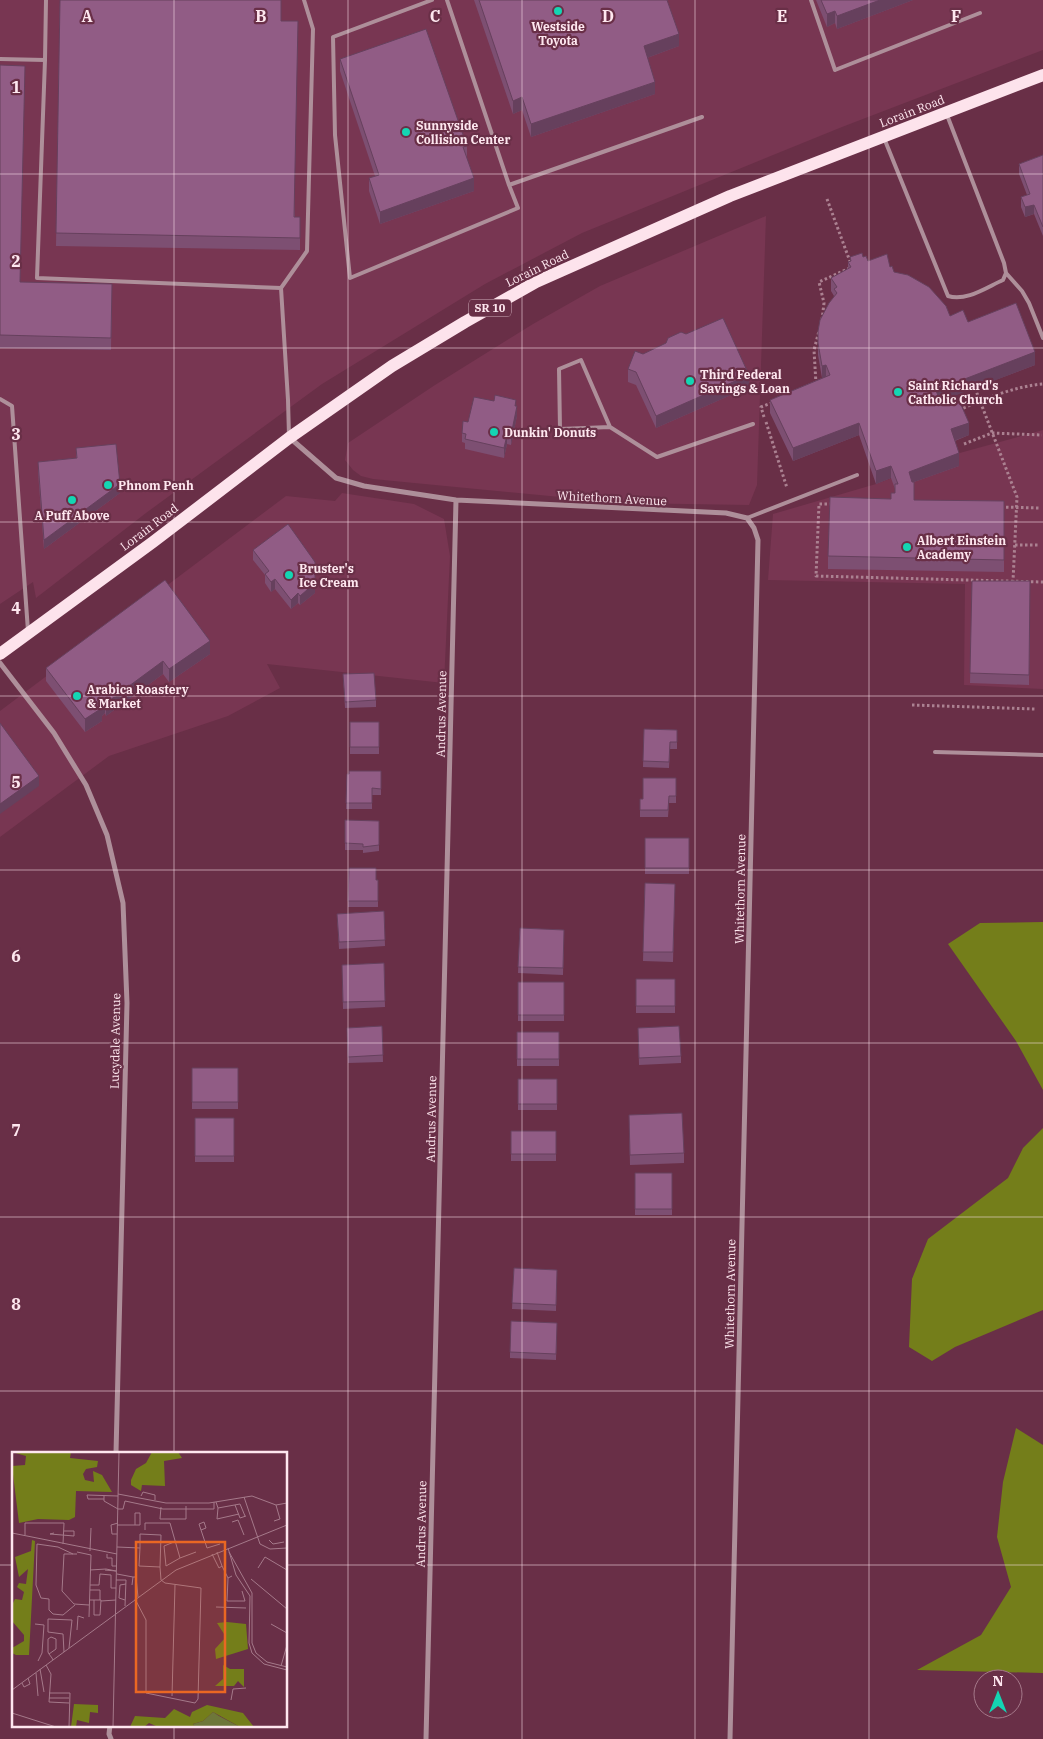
<svg xmlns="http://www.w3.org/2000/svg" width="1043" height="1739" viewBox="0 0 1043 1739" font-family="'IBM Plex Serif',serif">
<style>
.built{fill:#783652}
.forest{fill:#747e1a}
.lines{fill:none;stroke-linecap:round;stroke-linejoin:round}
.path{stroke:#ab8191;stroke-width:3;stroke-dasharray:2.5 2.5;stroke-linecap:butt}
.service{stroke:#ae8f9a;stroke-width:4}
.minor{stroke:#ae8f9a;stroke-width:5}
.primary{stroke:#fde3ec;stroke-width:12}
.wall{fill:#7d4f72}
.shaded-wall{fill:#66405d}
.building{fill:#915c85;stroke:#66405d}
.grid{fill:none;stroke:#fee7ef;stroke-width:1;stroke-opacity:0.55}
.poi-dot{fill:#14d5b3;stroke:#692f47;stroke-width:2}
.labels{text-anchor:middle;dominant-baseline:central;stroke-width:4.5;stroke-linejoin:round;paint-order:stroke}
.shield{fill:#692f47;stroke:#d1b0bd;stroke-width:1}
.shield-label{font-size:11px;font-weight:bold;fill:#fee7ef}
.poi-label{font-size:12px;font-weight:bold;fill:#fee7ef;stroke:#692f47;text-anchor:start}
.street-label{font-size:12px;fill:#fee7ef;stroke:#692f47}
.inset-road{fill:none;stroke:#a5798a;stroke-width:1}
.view{fill:#ea6723;fill-opacity:0.15;stroke:#ea6723;stroke-width:2.5}
.inset-edge{fill:none;stroke:#fee7ef;stroke-width:2.5}
.grid-label{font-size:16px;text-anchor:middle;font-weight:bold;fill:#fee7ef;stroke:#692f47;stroke-width:4.5;stroke-linejoin:round;paint-order:stroke}
</style>
<rect width="100%" height="100%" fill="#692f47"/>
<!-- built -->
<path class="built" d="M0 0H1043V50L842 127 582 233 485 284 322 384 146 513 36 598 33 582 0 604Z
M766 216 757 485 749 505 623 503 373 479 361 476 353 470 345 460 348 443 435 385 533 324 600 286Z
M1043 430V689L964 685 965 584 768 580 773 514 876 484 956 454Z
M342 493 414 504 444 519 450 556 444 683 267 664 280 688 228 716 109 756 0 837V711L286 496 335 501Z"/>
<!-- forest -->
<path class="forest" d="M1043 922V1090L1016 1041 948 944 980 923Z
M1043 1128V1310L955 1347 932 1361 909 1347 912 1279 928 1239 1008 1178 1023 1148Z
M1016 1428 1043 1445V1673L917 1670 981 1635 1011 1587 997 1537 1003 1482Z"/>
<g class="lines">
<!-- path -->
<path class="path" d="M822 320 824 303 819 282 852 267 827 199
M816 384 814 350 819 331
M975 388 1017 497 1013 581
M959 410C984 399 1016 386 1043 384
M764 417 761 407 774 402
M766 422 787 488
M964 444 992 433 1042 435
M832 504H819L816 576 1043 582
M1001 507 1040 508
M1015 545H1038
M912 705 1035 709"/>
<!-- service -->
<path class="service" d="M432 0 333 37 335 135 350 278 518 208 509 185
M447 0 509 185 702 117
M811 0 835 70 980 13
M0 59 45 60 37 278 281 288 288 400 289 436
M45 60 46 0
M884 138 948 296C966 302 987 287 1003 280L1006 273 1004 263 947 115
M1006 273 1022 291 1029 303 1043 338
M281 288 307 251 313 29 304 0
M581 360 610 427 560 429 559 369Z
M0 399 12 406 28 631
M610 427 657 457 753 424
M747 518 857 475
M935 752 1043 755"/>
<!-- minor -->
<path class="minor" d="M290 438 336 478 364 486 456 500 726 513 747 518 754 528 758 540 730 1739
M0 663 54 733 86 785 107 835 123 903 127 1003 116 1453
M110 1725 109 1734 111 1739
M426 1739 456 500"/>
<!-- primary -->
<path class="primary" d="M0 654 153 542 289 438 392 366 465 322 536 282 730 196 1043 75"/>
</g>
<!-- wall -->
<path class="wall" d="M60 0 281 21 295 217H300V250L56 246Z
M474 0H667L679 46 647 58 655 94 531 137 522 110 513 114Z
M816 0H913L837 29 835 23 827 27Z
M340 59 467 146V158L474 191 380 224 369 191V178L375 176 340 71Z
M0 65 20 282 112 284 111 350 0 348Z
M1043 155V236L1034 214 1025 217 1021 207V197L1027 195 1019 174V164Z
M850 257H863L868 261 890 267 894 272 950 316 968 322 1035 365 939 401 941 405 969 435 955 441 959 466 914 482V500L1004 501V572L828 569V556L891 499 895 493V489L891 478 876 484 859 435 793 461 770 413V400L822 378 818 355V343L834 296 831 291V278L848 269V262L850 261Z
M628 369 749 387 656 428 636 385 628 382Z
M516 406 517 416 511 445 507 444 504 458 465 449V443L462 442V433L468 422Z
M76 448 120 493 44 549 38 472V462L76 458Z
M253 550 315 593 300 605 298 603 291 609 275 589 271 592 265 583V575L253 560Z
M972 581H1030L1029 685 970 683Z
M210 654 169 682 163 674 106 716 105 713 102 716V721L85 732 46 681V668Z
M343 674 376 700V707L345 708Z
M350 722H379V754H350Z
M644 729 677 730V749H670L669 768 643 767Z
M381 771V795H372V809H346L347 774Z
M676 778V803H669L668 817H640V799H643Z
M345 820 379 821V851L363 853V850H345Z
M645 838H689V874H645Z
M349 868 376 880H378V907H348Z
M645 883 675 884 673 962 643 961Z
M384 911 385 946 339 949 337 914Z
M520 928 564 930 563 975 518 973Z
M384 963 385 1007 343 1009 342 965Z
M636 979H675V1013H636Z
M518 982H564V1021H518Z
M382 1026 383 1062 348 1063 347 1035Z
M638 1028 681 1056V1063L639 1065Z
M517 1032H559V1066H517Z
M192 1068H238V1109H192Z
M518 1079H557V1110H518Z
M195 1118H234V1162H195Z
M629 1125 684 1153V1163L630 1165Z
M511 1131H556V1161H511Z
M635 1173H672V1215H635Z
M514 1268 557 1270 556 1311 512 1309Z
M557 1323 556 1360 510 1358V1352Z"/>
<!-- shaded-wall -->
<path class="shaded-wall" d="M880 0H913L837 29V16Z
M835 11V23L827 27V14Z
M679 34V46L644 59V46Z
M655 82V94L531 137V124Z
M522 97V110L513 114V101Z
M474 178V191L380 224V212Z
M1034 205V214L1025 217V207Z
M1035 352V365L936 403V390Z
M826 365V377L822 379V366Z
M749 375V387L656 428V416Z
M516 400 517 416 511 445V435Z
M859 423V435L793 461V448Z
M969 423V435L951 442V429Z
M507 435V444L504 458V448Z
M959 453V466L914 482V513L909 484V472Z
M891 466V478L876 484V471Z
M120 484V493L44 549V540Z
M315 562V593L300 605V596Z
M275 579V589L271 592V582Z
M298 593V603L291 609V600Z
M210 641V654L169 682V669Z
M163 661V674L106 716V703Z
M105 701V713L102 716V721L85 732V719L99 705Z
M39 776V786L0 814V804Z"/>
<!-- building -->
<path class="building" d="M60 0H281V21H298L294 217H300V238L56 233Z
M479 0H667L679 34 644 46 655 82 531 124 522 97 513 101Z
M821 0H880L837 16 835 11 827 14Z
M426 29 467 146 463 147 474 178 380 212 369 178 379 175 340 59Z
M0 65 25 66 20 282 112 284 111 338 0 335Z
M1043 155V227L1034 205 1025 207 1021 197 1030 194 1019 164Z
M862 253 863 257 866 256 868 261 887 254 890 267 892 266 894 272 908 275 929 287 946 306 950 316 963 310 968 322 1016 303 1035 352 936 390 941 405 958 398 969 423 951 429 959 453 909 472 912 482H914V500L1004 501V560L828 556 830 497 891 499V493H895V484H898L891 466 876 471 859 423 793 448 770 400 830 375 826 365 822 366 818 343V331L820 320 829 303 837 293 834 289 837 287 831 278 851 267 848 262 851 261 850 257Z
M723 318 749 375 656 416 636 372 628 369 635 351 643 354 666 343 668 338 681 332 686 334Z
M495 395 516 400 515 406H517L511 435H507L504 448 465 439 466 434 462 433 463 421 468 422 474 397 494 401Z
M116 444 120 484 44 540 38 462 77 458 76 448Z
M288 524 315 562V583L300 596 298 593 291 600 275 579 271 582 265 574 269 571 253 550Z
M165 580 210 641 169 669 163 661 106 703 105 701 99 705 102 708 85 719 46 668Z
M972 581H1030L1029 675 970 673Z
M374 673 376 700 345 702 343 674Z
M350 722H379V747H350Z
M0 723 39 776 0 804Z
M644 729 677 730V742H670L669 762 643 761Z
M349 771H381V789L372 788V803H346L347 774H349Z
M643 778H676V796H669L668 810H640V799H643Z
M345 820 379 821V845L363 847V844L345 843Z
M645 838H689V868H645Z
M349 868H376V880H378V901H348Z
M645 883 675 884 673 952H643Z
M384 911 385 940 339 942 337 914Z
M520 928 564 930 563 968 518 967Z
M384 963 385 1001 343 1002 342 965Z
M636 979H675V1006H636Z
M518 982H564V1015H518Z
M382 1026 383 1055 348 1057 347 1028Z
M679 1026 681 1056 639 1058 638 1028Z
M517 1032H559V1059H517Z
M192 1068H238V1102H192Z
M518 1079H557V1104H518Z
M682 1113 684 1153 630 1155 629 1115Z
M195 1118H234V1156H195Z
M511 1131H556V1154H511Z
M635 1173H672V1209H635Z
M514 1268 557 1270 556 1305 512 1303Z
M511 1321 557 1323 556 1354 510 1352Z"/>
<!-- grid -->
<path class="grid" d="M174 0V1453M348 0V1739M522 0V1739M695 0V1739M869 0V1739M0 174H1043M0 348H1043M0 522H1043M0 696H1043M0 870H1043M0 1043H1043M0 1217H1043M0 1391H1043M0 1565H14M286 1565H1043M174 1725V1739"/>
<!-- markers -->
<g class="poi-dot">
<circle cx="558" cy="11" r="5"/>
<circle cx="406" cy="132" r="5"/>
<circle cx="690" cy="381" r="5"/>
<circle cx="898" cy="392" r="5"/>
<circle cx="494" cy="432" r="5"/>
<circle cx="108" cy="485" r="5"/>
<circle cx="72" cy="500" r="5"/>
<circle cx="907" cy="547" r="5"/>
<circle cx="289" cy="575" r="5"/>
<circle cx="77" cy="696" r="5"/>
</g>
<g class="labels">
<!-- shield labels -->
<rect class="shield" x="469" y="299.5" width="42" height="17" rx="4"/>
<g class="shield-label">
<text x="490" y="308">SR 10</text>
</g>
<!-- poi labels -->
<g class="poi-label">
<text x="558" y="26" text-anchor="middle">Westside<tspan x="558" dy="14">Toyota</tspan></text>
<text x="416" y="125">Sunnyside<tspan x="416" dy="14">Collision Center</tspan></text>
<text x="700" y="374">Third Federal<tspan x="700" dy="14">Savings &amp; Loan</tspan></text>
<text x="908" y="385">Saint Richard's<tspan x="908" dy="14">Catholic Church</tspan></text>
<text x="504" y="432">Dunkin' Donuts</text>
<text x="118" y="485">Phnom Penh</text>
<text x="72" y="515" text-anchor="middle">A Puff Above</text>
<text x="917" y="540">Albert Einstein<tspan x="917" dy="14">Academy</tspan></text>
<text x="299" y="568">Bruster's<tspan x="299" dy="14">Ice Cream</tspan></text>
<text x="87" y="689">Arabica Roastery<tspan x="87" dy="14">&amp; Market</tspan></text>
</g>
<!-- street labels -->
<g class="street-label">
<text transform="translate(912 111) rotate(-21)">Lorain Road</text>
<text transform="translate(537 268) rotate(-26)">Lorain Road</text>
<text transform="translate(612 498) rotate(3)">Whitethorn Avenue</text>
<text transform="translate(149 527) rotate(-37)">Lorain Road</text>
<text transform="translate(441 714) rotate(-89)">Andrus Avenue</text>
<text transform="translate(740 889) rotate(-89)">Whitethorn Avenue</text>
<text transform="translate(115 1041) rotate(-89)">Lucydale Avenue</text>
<text transform="translate(431 1119) rotate(-89)">Andrus Avenue</text>
<text transform="translate(730 1294) rotate(-89)">Whitethorn Avenue</text>
<text transform="translate(421 1524) rotate(-89)">Andrus Avenue</text>
</g>
</g>
<!-- overview -->
<g transform="translate(12 1452)">
<rect width="275" height="275" fill="#692f47"/>
<path d="M201 260 207 264 228 275H183L181 272 191 269Z" fill="#6e773a"/>
<path d="M0 0H59L58 6 86 9 85 15 74 17 71 22 73 28 82 30 81 19 90 23 100 40 64 39 63 65 57 68 26 67 7 71 0 14 13 13 14 4ZM140 0H166L170 6 152 9 153 34 130 33 129 39 119 33V28L124 17 134 11ZM20 88 23 89 17 203H4L0 201V196L12 189V183L0 169V153L3 147 10 148 12 140 5 135 7 131 14 132 16 117 7 125 3 105 19 99ZM215 170 234 172 236 197 204 207 203 197 214 185 205 171ZM211 213 218 217H232V235L226 229 222 234H203L211 227ZM62 252 86 253V261L78 260 77 271 65 268 64 275H59ZM195 253 231 261 242 275H228L201 260 191 269 181 272 183 275H146L137 271 132 275H118L123 264 153 266 162 257 178 265 180 260Z" fill="#747e1a"/>
<path class="inset-road" d="M106 42 154 51H197L240 44 264 53 275 51M92 44V49L106 57H111L113 49 151 57H202V50M129 44 131 40 143 43V48M232 45 248 92 258 97 275 96M92 47H76L75 43 106 44M204 50 206 56 228 52 233 64M223 53 228 66 234 64M149 55 148 67H174V54M206 56 205 67 227 62M262 69 268 67 264 53M220 70 226 68 232 83M105 73H128V61H123V73M133 78V71H158L168 106 184 100M189 78 187 72 192 70 194 76 189 78 195 96 208 92M0 81 105 102M42 81 38 82 62 84V79H52M105 82H100L99 73 106 71M13 83V71H52L51 92M257 88 261 92 272 90M162 90 152 94 154 114 168 106M105 95 128 96 127 114 148 115 149 128 153 131 189 136 186 247 183 251 134 241V168L123 147M128 96V82L149 83 148 115M216 96 224 123 238 144 237 191 240 201 252 212 275 218M78 99 79 76M65 100 79 103 77 165M217 100 240 141V191L244 201 255 210 275 215M61 102 46 95 25 92 24 133 29 146 37 147V158L41 162 51 163 63 153M65 102H52L50 139 62 152 77 153M95 102V106H100V114H105M200 102 207 116 210 114 205 100M210 114 216 126 220 124M246 116 253 105 275 118M78 118 94 117 104 119 93 118M105 122 121 125M216 126 215 149H233L230 139M239 127 275 157M104 128H114L113 154M78 133H87L88 122 99 123V136H104M120 133 121 125H124L126 145M78 138H88V148M78 148H89L88 163H82V148M113 148 107 146 108 133 114 132M89 149 104 148M204 155 234 156M23 172 32 173 30 201 26 209M259 172 275 181M65 178 66 164 72 166M52 200 51 182 36 180V167L60 168 57 196M37 202 44 197V187L39 185 36 187V200L37 202 40 206 41 208M34 213 39 222 37 250 57 251M269 214 275 193M28 217 32 240M24 221 26 244M10 231 12 235 18 232 16 226M0 238 164 118 275 73M37 241H58L57 275M160 244 163 133M37 246H57M219 248 221 237 234 236M0 261 44 275M101 275 107 0"/>
<path class="view" d="M124 90H213V240H124Z"/>
<rect width="275" height="275" class="inset-edge"/>
</g>
<g class="grid-label">
<text x="87" y="22">A</text>
<text x="261" y="22">B</text>
<text x="435" y="22">C</text>
<text x="608" y="22">D</text>
<text x="782" y="22">E</text>
<text x="956" y="22">F</text>
<text x="16" y="93">1</text>
<text x="16" y="267">2</text>
<text x="16" y="440">3</text>
<text x="16" y="614">4</text>
<text x="16" y="788">5</text>
<text x="16" y="962">6</text>
<text x="16" y="1136">7</text>
<text x="16" y="1310">8</text>
</g>
<!-- north arrow -->
<g transform="translate(998 1694)"><circle r="24" fill="#692f47" stroke="#a5798a"/>
<path d="M0-4L9 19L0 12L-9 19Z" fill="#14d5b3"/>
<text y="-8" font-size="14" font-weight="bold" text-anchor="middle" fill="#fee7ef">N</text>
</g>
</svg>
